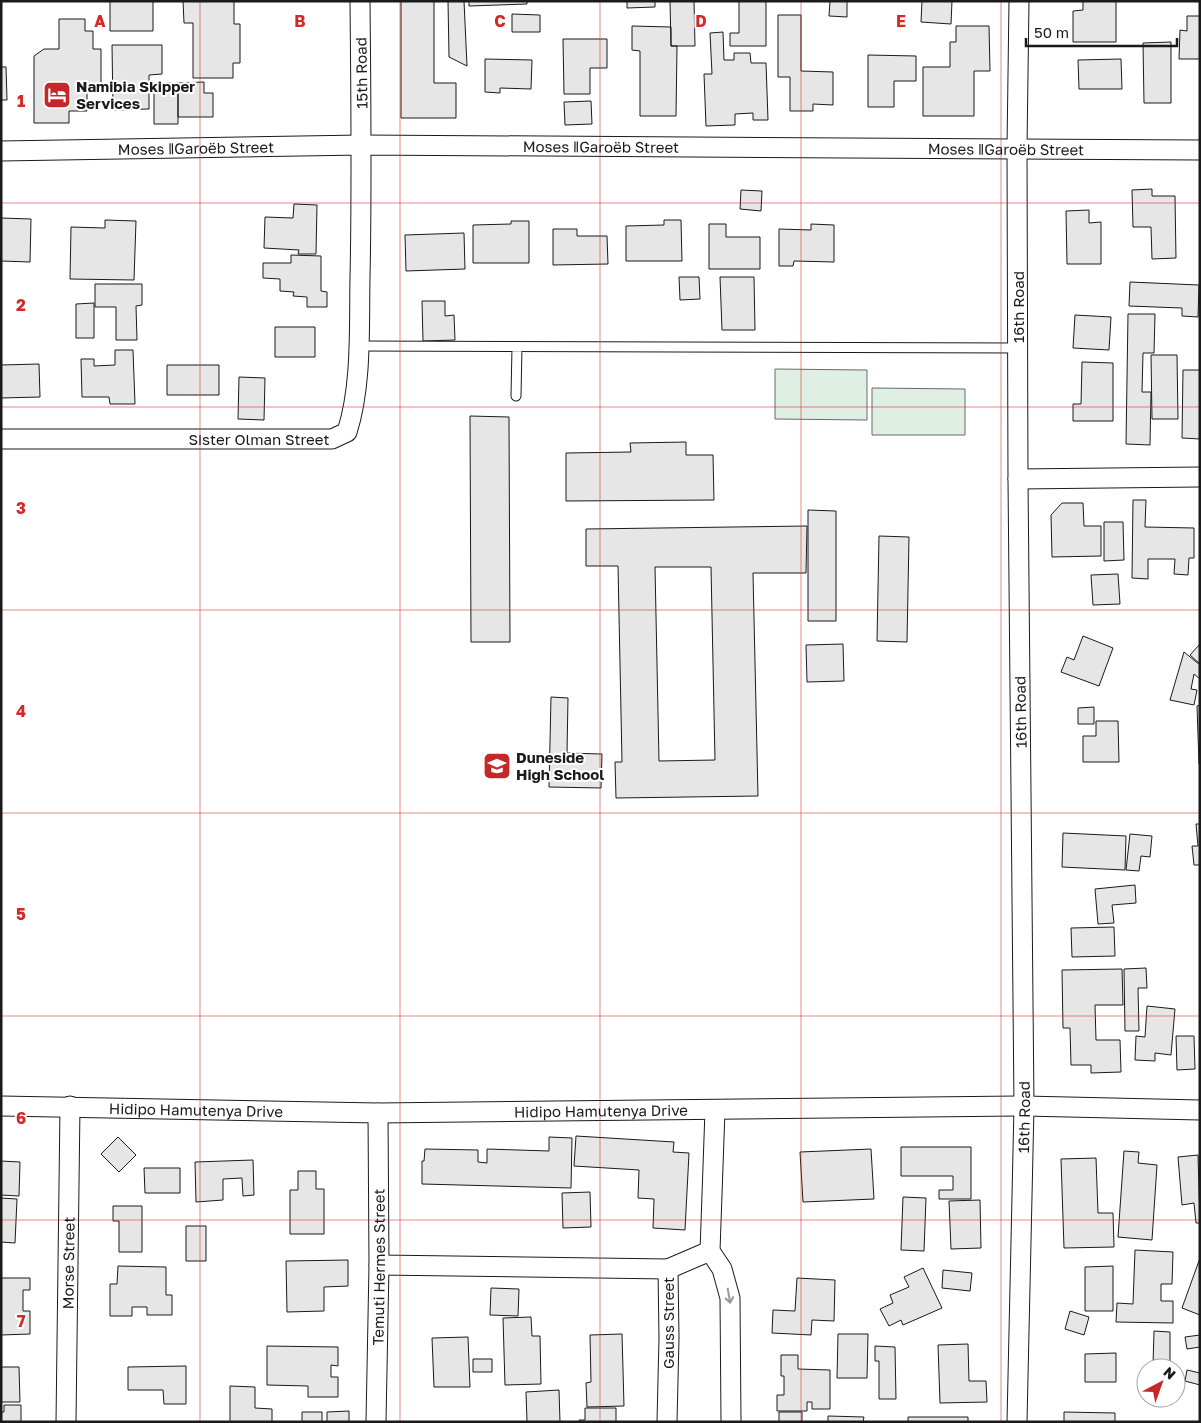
<svg xmlns="http://www.w3.org/2000/svg" width="1201" height="1423" viewBox="0 0 1201 1423" font-family="'Golos Text',sans-serif">
<style>
.green{fill:#e0efe3;stroke:#6a6a6a}
.building{fill:#e6e6e6;stroke:#1a1a1a;fill-rule:evenodd}
.lines{fill:none;stroke-linecap:round;stroke-linejoin:round}
.lane-casing{stroke:#1a1a1a;stroke-width:11}
.street-casing{stroke:#1a1a1a;stroke-width:21}
.lane{stroke:#fff;stroke-width:9}
.street{stroke:#fff;stroke-width:19}
.oneway{stroke:#989898}
.grid{fill:none;stroke:#d62828;stroke-width:1;stroke-opacity:0.55}
.labels{text-anchor:middle;dominant-baseline:central;stroke-width:4;stroke-linejoin:round;paint-order:stroke}
.street-label{font-size:15px;fill:#1a1a1a;stroke:#fff}
.poi-label{font-size:15px;font-weight:bold;fill:#1a1a1a;stroke:#fff;text-anchor:start}
.grid-label{font-size:16px;text-anchor:middle;font-weight:bold;fill:#d62828;stroke:#fff;stroke-width:4;stroke-linejoin:round;paint-order:stroke}
</style>
<rect width="100%" height="100%" fill="#fff"/>
<!-- green -->
<path class="green" d="M775 369 867 370V420L775 419Z
M872 388 965 389V435H872Z"/>
<!-- building -->
<path class="building" d="M110 1H153V31H110Z
M183 1H234V24H240V63H233V78H193V23H184Z
M401 1H434V83H456V118H401Z
M448 1H464L467 66 449 57Z
M469 1H527V4L469 6Z
M627 1H655V7L627 8Z
M670 1H694L695 46H671Z
M739 1H766V46H730V33H739Z
M830 1H847V17L829 16Z
M922 1H952L951 24 921 22Z
M1083 1H1116V42H1073V11L1083 10Z
M512 14 540 15V32H512Z
M778 15H801V71L833 72V105L813 104V111H790V77H778Z
M1187 16H1200V59H1179L1180 30 1187 31Z
M59 19H85V31H93V49H101V83L87 84V111H69V123H34V56L44 49H59Z
M632 26 671 27V46H677L676 116H640V51L632 50Z
M956 26H989L990 71H974V116H923V67H950V42H956Z
M723 32 724 60H734V53H750L751 63H766L768 120H753V113L735 114V125L706 126 704 74H712L710 33Z
M563 39H607V68H590V94H564Z
M1171 42V103H1144L1143 43Z
M112 45H162V74L149 75V109L113 110Z
M868 55 916 56V81H894V107H868Z
M485 59 532 60 531 89 500 88V93L485 92Z
M1121 59 1122 89H1079L1078 60Z
M1 67H6L7 100H1Z
M204 82V93H213V117H178V83Z
M154 83H178V124H154Z
M591 101 592 124 565 125 564 102Z
M1152 189V196H1175L1176 258 1152 259 1151 227H1133L1132 190Z
M741 190 762 191 761 211 740 209Z
M294 204 317 205 316 254H298L299 250 264 248 265 217 293 218Z
M1089 210V223L1101 222V264H1067L1066 211Z
M1 218 31 219 30 262 1 261Z
M105 220 136 221 134 280 70 279 71 227 105 228Z
M664 220H681L682 261H626V226L664 225Z
M511 221H529V263H473V225L511 224Z
M709 224H726V237H760V269H709Z
M811 224 834 225V262L794 261 793 266H779V229L811 230Z
M553 229H577V236H607L608 264 553 265Z
M464 233 465 269 406 271 405 235Z
M291 255 321 256V291L327 292V307H307V297L293 296 294 292 280 291V279L263 278V263H291Z
M679 277H699L700 299 680 300Z
M720 277H754L755 330H722Z
M1130 282 1199 285 1198 317 1182 316V308L1129 306Z
M95 284H142V305L136 306 137 340H116V307H95Z
M422 301H445V316L454 315 455 340 423 341Z
M94 303V338H76V304Z
M1128 314H1155L1154 353H1143L1142 392H1151L1150 445 1126 444Z
M1075 315 1111 317 1109 350 1073 348Z
M275 327H315V357H275Z
M115 350H133L135 404H110L109 397H82L81 359H94V366L115 365Z
M1151 355H1177L1178 419H1152Z
M1082 362 1113 363V421H1073V404H1081Z
M39 364 40 397 1 398V365Z
M167 365H219V395H167Z
M1183 370H1200V439L1182 438Z
M239 377 265 378 264 420 238 419Z
M470 416 509 417 510 642H471Z
M686 442V455H713L714 500 566 501V453L631 452 630 443Z
M1133 500H1146L1145 527 1194 528V558H1189L1188 575 1174 574 1175 559H1148V579L1132 578Z
M1062 503H1083L1084 526H1101V556L1052 557 1051 515Z
M808 510 836 511V621H808Z
M1104 522H1123L1124 560 1104 561Z
M807 526 806 573H753L758 796 616 798 615 762H622L618 566H586V529ZM655 567H711L715 760 659 761Z
M879 536 909 537 907 642 877 641Z
M1118 574 1120 604 1093 605 1091 575Z
M1083 636 1113 648 1099 686 1061 672 1067 657 1074 660Z
M843 644 844 681 807 682 806 645Z
M1200 644V664L1190 655Z
M1184 652 1200 665V679L1194 674 1191 689 1197 690 1194 705 1170 700Z
M551 697 568 698 567 753 602 754 601 788 549 787Z
M1200 705V764H1199L1197 706Z
M1094 707V724H1078V708Z
M1096 721H1118L1119 762H1083V736H1096Z
M1196 824H1200V865H1194L1192 846H1198Z
M1063 833 1126 836 1125 870 1062 867Z
M1130 834 1152 836 1150 857 1141 856 1139 871 1126 870Z
M1135 885 1136 903 1112 905 1114 923 1098 924 1095 889Z
M1114 927 1115 956 1072 957 1071 928Z
M1146 968 1147 988H1138L1139 1031H1125L1124 969Z
M1122 969 1123 1005H1095L1096 1040H1120L1121 1072 1091 1073V1065H1071L1070 1028H1063L1062 970Z
M1147 1006 1175 1009 1171 1055 1155 1053V1061L1135 1060 1136 1036 1145 1037Z
M1176 1036H1194L1195 1069 1177 1070Z
M576 1136 674 1142 673 1152 689 1153 685 1230 653 1228 654 1199 638 1198 639 1170 574 1166Z
M118 1137 136 1155 119 1172 101 1154Z
M549 1137 572 1138 571 1188 422 1184V1161H424L425 1149 478 1150V1162L487 1163V1149L549 1151Z
M901 1147H971V1199H939V1190H953V1176H901Z
M871 1149 874 1199 803 1202 800 1152Z
M1124 1151 1139 1152 1138 1163 1157 1165 1152 1240 1118 1237Z
M1198 1155 1200 1223H1196L1194 1203 1182 1205 1178 1157Z
M1096 1158 1098 1213H1113L1114 1247 1064 1248 1061 1159Z
M253 1160 254 1195 243 1196 242 1178 223 1179V1200L196 1202 195 1162Z
M1 1161 20 1162 19 1196 1 1195Z
M144 1168H180V1193H145Z
M298 1171H316V1189H324V1234H290V1190H298Z
M590 1192 591 1227 563 1228 562 1193Z
M903 1197 926 1198 924 1251 901 1250Z
M1 1198 17 1199 15 1243 1 1242Z
M980 1200 981 1248 951 1249 949 1201Z
M113 1206H142V1252H119V1221H113Z
M186 1226H206V1261H186Z
M1135 1250 1173 1252 1172 1284H1161V1301H1173V1323L1116 1322 1117 1303 1133 1304Z
M1200 1258V1315L1182 1308Z
M348 1260V1286L324 1287V1311L287 1312 286 1261Z
M118 1266 166 1267V1295H172V1315H147V1307H132V1316H110V1284H117Z
M1113 1266V1311H1085V1267Z
M923 1268 942 1308 903 1325 901 1320 889 1326 880 1309 893 1303 890 1295 909 1287 904 1277Z
M943 1270 972 1273 970 1291 942 1288Z
M1 1278H30V1290H23V1311H30V1334L1 1335Z
M797 1278 835 1280 834 1321 812 1320 811 1335 772 1333 773 1310 795 1311Z
M491 1288 519 1289 518 1316 490 1315Z
M1070 1311 1089 1317 1084 1335 1065 1329Z
M531 1317 532 1336H540L541 1384 505 1385 503 1318Z
M1154 1331 1170 1332V1366L1153 1365Z
M622 1334 624 1406 587 1407 586 1383 591 1382 590 1335Z
M838 1334H868L867 1378H837Z
M1200 1335V1347L1187 1349 1185 1337Z
M468 1337 470 1387H434L432 1338Z
M968 1344 969 1381H986L987 1402 940 1403 938 1345Z
M267 1346 338 1347V1366L331 1365V1377H338V1397H308V1386L267 1385Z
M875 1346 895 1347 896 1399H879V1361H875Z
M1116 1353V1382H1085V1354Z
M781 1355H798V1369L830 1370V1409H812V1402H807V1411H777V1395H784V1376H781Z
M473 1359H492V1372H473Z
M186 1366V1404H164L163 1390H128V1367Z
M1 1367H19L20 1402H1Z
M1187 1370 1200 1373V1385L1185 1381Z
M230 1386 255 1387V1408L272 1409V1422H230Z
M559 1390 560 1422H527L526 1392Z
M4 1405H21V1422H1V1412H4Z
M585 1408H616V1422H579V1420H585Z
M349 1411V1422H327V1412Z
M302 1412H322V1422H302Z
M779 1412H802V1422H779Z
M1064 1412 1115 1413V1422H1064Z
M828 1416 864 1417 863 1422H828Z
M908 1417H968V1422H908Z"/>
<g class="lines">
<defs>
<path id="lane" d="M359 346 1018 348
M516 396 517 347"/>
<g id="street">
<path id="s1" d="M1 151 362 145 1200 150"/>
<path id="s2" d="M1 439H332L347 432C362 386 359 326 360 278 362 186 361 94 360 1"/>
<path d="M1018 479 1200 477"/>
<path id="s3" d="M1 1106 378 1113 1024 1106 1200 1110"/>
<path d="M715 1110 710 1251 722 1269 730 1298 731 1422"/>
<path d="M379 1265 668 1269"/>
<path id="s4" d="M66 1422 70 1106"/>
<path id="s5" d="M376 1422 379 1265 378 1113"/>
<path d="M667 1422 669 1338 668 1269 710 1251"/>
<path id="s6" d="M1017 1422 1024 1106 1018 479 1017 148 1019 1"/>
</g>
</defs>
<!-- lane casing -->
<use href="#lane" class="lane-casing"/>
<!-- street casing -->
<use href="#street" class="street-casing"/>
<!-- lane -->
<use href="#lane" class="lane"/>
<!-- street -->
<use href="#street" class="street"/>
</g>
<!-- one-way arrows -->
<defs><path id="oneway-shaft" d="M-6 0H5M1.5-3L5.5 0L1.5 3" fill="none" stroke-width="1.6" stroke-linecap="round" stroke-linejoin="round" transform="scale(1.25)"/></defs>
<use class="oneway" href="#oneway-shaft" transform="translate(729 1296) rotate(80)"/>
<!-- grid -->
<path class="grid" d="M200 1V1422M400 1V1422M600 1V1422M801 1V1422M1001 1V1422M1 203H1200M1 407H1200M1 610H1200M1 813H1200M1 1016H1200M1 1220H1200"/>
<!-- icons -->
<defs>
<symbol id="hotel-square" viewBox="-11 -11 22 22"><rect x="-9" y="-9" width="18" height="18" rx="4" fill="#c62828" stroke="#fff"/><path d="M-6-4.5h1.5V1H6V5H4.5V3h-9V5H-6ZM-4 0a1.8 1.8 0 1 1 3.6 0ZM.5 0V-2.5h3Q6-2.5 6 0Z" fill="#fff"/></symbol>
<symbol id="school-square" viewBox="-11 -11 22 22"><rect x="-9" y="-9" width="18" height="18" rx="4" fill="#c62828" stroke="#fff"/><path d="M0-5L7-2L0 1L-7-2ZM-4 1L0 2.5L4 1V4Q0 6-4 4Z" fill="#fff"/></symbol>
</defs>
<g fill-rule="evenodd">
<use href="#hotel-square" x="41" y="79" width="32" height="32"/>
<use href="#school-square" x="481" y="750" width="32" height="32"/>
</g>
<g class="labels">
<!-- street labels -->
<g class="street-label">
<text transform="translate(361 73) rotate(-91)">15th Road</text>
<text stroke="none"><textPath href="#s1" startOffset="600">Moses ǁGaroëb Street</textPath></text>
<text stroke="none"><textPath href="#s1" startOffset="195">Moses ǁGaroëb Street</textPath></text>
<text stroke="none"><textPath href="#s1" startOffset="1005">Moses ǁGaroëb Street</textPath></text>
<text transform="translate(1018 307) rotate(-90)">16th Road</text>
<text stroke="none"><textPath href="#s2" startOffset="258">Sister Olman Street</textPath></text>
<text transform="translate(1020 712) rotate(-91)">16th Road</text>
<text stroke="none"><textPath href="#s3" startOffset="195">Hidipo Hamutenya Drive</textPath></text>
<text stroke="none"><textPath href="#s3" startOffset="600">Hidipo Hamutenya Drive</textPath></text>
<text stroke="none"><textPath href="#s6" startOffset="305">16th Road</textPath></text>
<text stroke="none"><textPath href="#s4" startOffset="159">Morse Street</textPath></text>
<text stroke="none"><textPath href="#s5" startOffset="155">Temuti Hermes Street</textPath></text>
<text transform="translate(668 1323) rotate(-90)">Gauss Street</text>
</g>
<!-- poi labels -->
<g class="poi-label">
<text x="76" y="86">Namibia Skipper<tspan x="76" dy="17">Services</tspan></text>
<text x="516" y="757">Duneside<tspan x="516" dy="17">High School</tspan></text>
</g>
</g>
<g class="grid-label">
<text x="100" y="27">A</text>
<text x="300" y="27">B</text>
<text x="500" y="27">C</text>
<text x="701" y="27">D</text>
<text x="901" y="27">E</text>
<text x="21" y="107">1</text>
<text x="21" y="311">2</text>
<text x="21" y="514">3</text>
<text x="21" y="717">4</text>
<text x="21" y="920">5</text>
<text x="21" y="1124">6</text>
<text x="21" y="1327">7</text>
</g>
<!-- border -->
<rect width="1201" height="1423" fill="none" stroke="#1a1a1a" stroke-width="5"/>
<!-- north arrow -->
<g transform="translate(1161 1383) rotate(41)"><circle r="24" fill="#ffffff" stroke="#a3a3a3"/>
<path d="M0-4L9 19L0 12L-9 19Z" fill="#c62828"/>
<text y="-8" font-size="14" font-weight="bold" text-anchor="middle" fill="#1a1a1a">N</text>
</g>
<!-- scale -->
<path d="M1026 38v8h151v-8" fill="none" stroke="#1a1a1a" stroke-width="2.5"/>
<text x="1034" y="38" font-size="15" fill="#1a1a1a" stroke="#ffffff" stroke-width="4" paint-order="stroke">50 m</text>
</svg>
